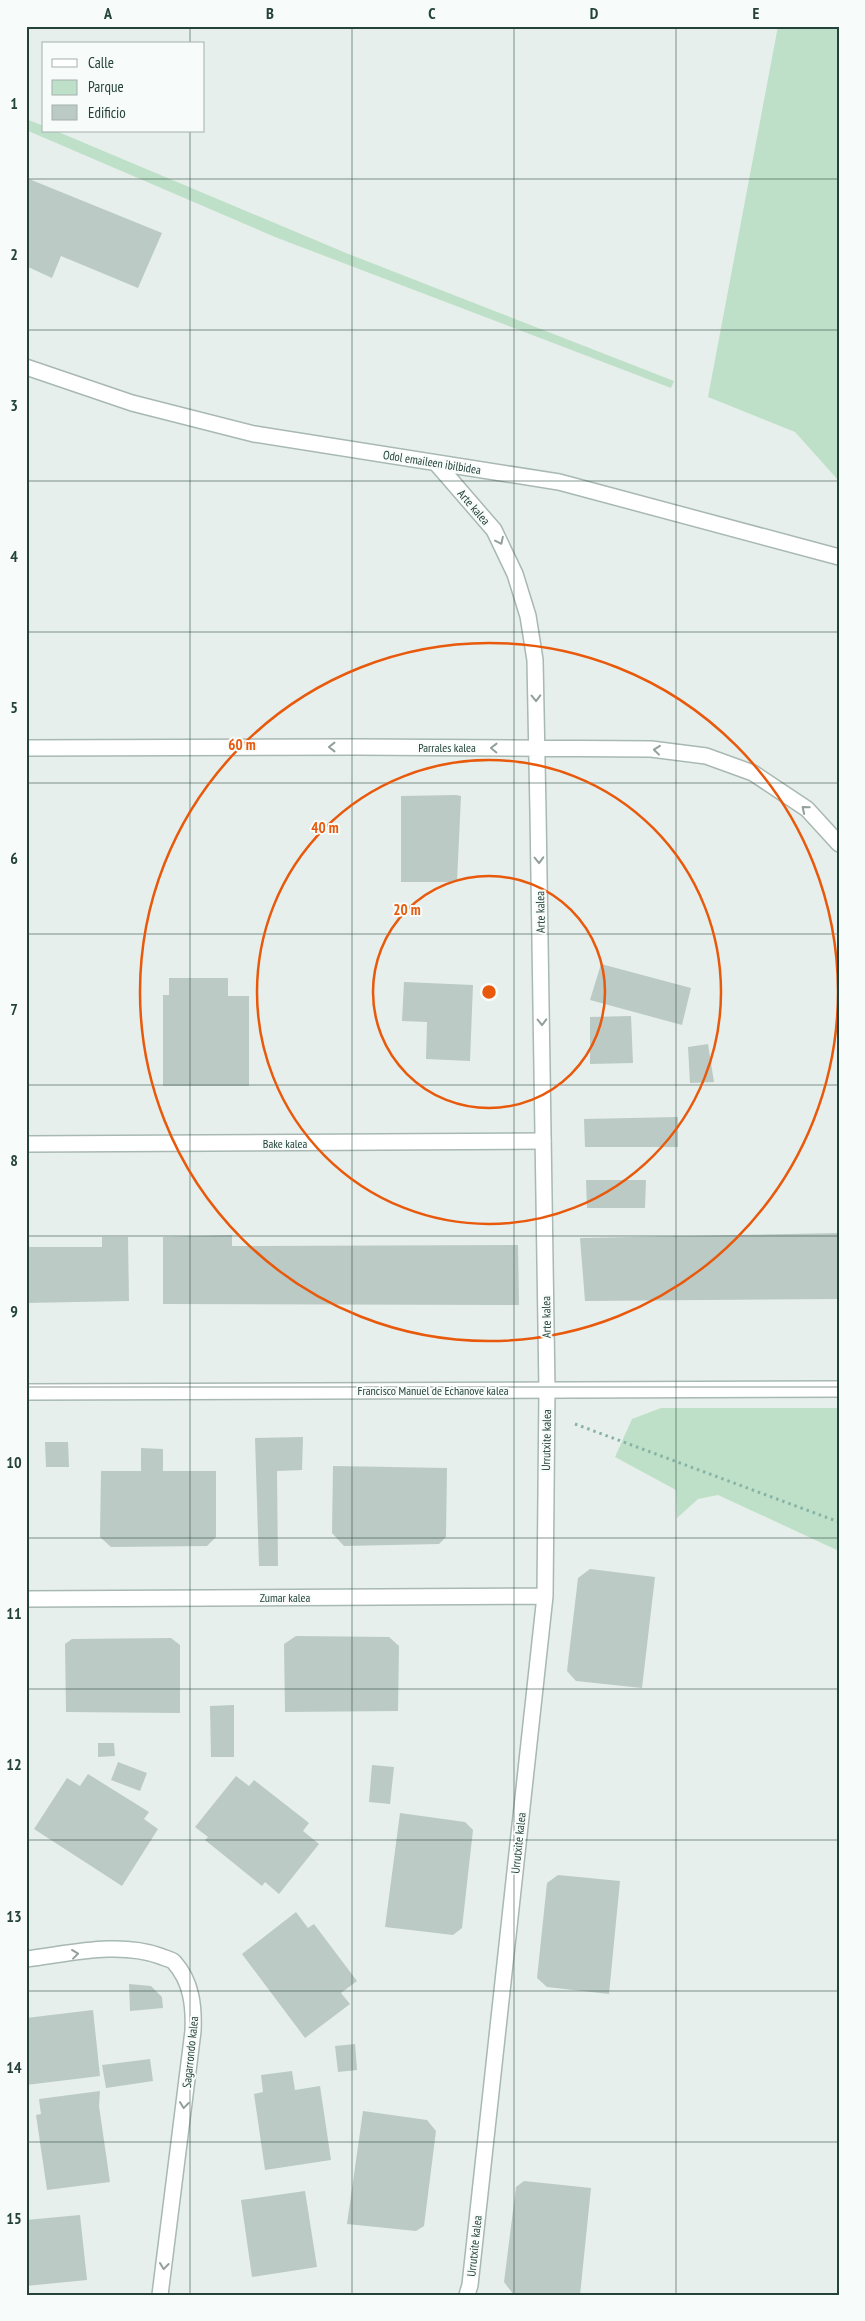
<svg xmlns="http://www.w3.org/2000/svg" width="865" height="2321" viewBox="0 0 865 2321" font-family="'PT Sans Narrow',sans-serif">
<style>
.green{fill:#bfe0c8}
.building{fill:#bbcac4}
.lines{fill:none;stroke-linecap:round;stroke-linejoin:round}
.pedestrian-casing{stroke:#a8b8b2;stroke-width:18}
.minor-casing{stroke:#a8b8b2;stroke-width:18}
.tertiary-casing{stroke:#a8b8b2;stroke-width:18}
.path{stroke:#86b3a5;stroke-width:3;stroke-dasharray:2.5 4;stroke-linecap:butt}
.pedestrian{stroke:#fff;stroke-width:15}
.minor{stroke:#fff;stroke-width:15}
.tertiary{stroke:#fff;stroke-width:15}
.oneway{stroke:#92a09c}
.grid{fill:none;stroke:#24423a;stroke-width:1;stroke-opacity:0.55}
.ring{fill:none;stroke:#e8590c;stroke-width:2.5}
.labels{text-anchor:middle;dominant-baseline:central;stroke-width:4;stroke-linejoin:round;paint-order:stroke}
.street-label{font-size:12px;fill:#24423a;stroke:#f7fbf9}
.centre{fill:#e8590c;stroke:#f7fbf9;stroke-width:2.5}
.ring-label{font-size:15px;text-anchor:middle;font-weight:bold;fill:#e8590c;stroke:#f7fbf9;stroke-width:4;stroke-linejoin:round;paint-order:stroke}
.neatline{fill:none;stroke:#24423a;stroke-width:2}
.grid-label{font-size:16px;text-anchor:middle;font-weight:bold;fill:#24423a}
</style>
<rect width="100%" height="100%" fill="#e6efeb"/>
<!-- green -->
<path class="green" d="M778 26H839V481L795 432 708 397Z
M26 119 44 126V131H56L346 253 674 381 671 388 275 237 26 130Z
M661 1408H839V1551L718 1495 698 1499 677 1518 676 1490 615 1457 632 1419Z"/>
<!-- building -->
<path class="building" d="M29 179 162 233 138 288 61 256 52 278 26 266V185Z
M456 795 461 796 457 882H401V796Z
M601 964 691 988 682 1025 590 1000Z
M169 978H228V996H249V1086H163V995H169Z
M404 982 473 985 470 1061 426 1059 427 1022 402 1021Z
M631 1016 633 1063 590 1064V1017Z
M708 1044 714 1082 690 1083 688 1047Z
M678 1117V1147H585L584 1119Z
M586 1180H646L645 1208H587Z
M839 1233V1299L585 1301 580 1238Z
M232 1235V1246L518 1245 519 1305 163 1304V1237Z
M102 1237H128L129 1301 26 1303V1247H102Z
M303 1437 302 1470 277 1471 278 1566H259L255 1438Z
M45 1442H68L69 1467H46Z
M141 1448 163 1449V1471H216V1537L207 1546 111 1547 100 1537 101 1471H141Z
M333 1466 447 1468 446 1537 439 1544 344 1546 332 1533Z
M590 1569 655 1577 642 1688 576 1681 567 1671 578 1578Z
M296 1636 389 1637 399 1646 398 1711 285 1712 284 1644Z
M171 1638 180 1645V1713L66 1712 65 1644 72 1639Z
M234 1705V1757H211L210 1706Z
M98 1743H114L115 1756 98 1757Z
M118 1762 147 1773 140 1791 111 1780Z
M372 1765 394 1767 390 1804 369 1802Z
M88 1774 149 1812 144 1819 158 1829 122 1886 34 1829 67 1778 80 1786Z
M236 1776 249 1786 254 1780 309 1823 303 1831 319 1844 279 1894 265 1882 262 1886 205 1840 208 1837 195 1827Z
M400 1813 465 1822 473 1830 462 1928 453 1935 385 1927Z
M558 1875 620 1881 609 1994 547 1987 537 1978 547 1883Z
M296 1912 308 1928 314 1924 357 1981 341 1993 350 2004 305 2038 242 1954Z
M129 1984 151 1986 162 1997 163 2008 130 2011Z
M93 2010 100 2076 26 2085V2018Z
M355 2044 357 2070 338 2072 335 2046Z
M150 2059 153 2081 106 2088 102 2065Z
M292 2071 295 2090 320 2086 331 2160 265 2170 254 2094 263 2092 261 2075Z
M100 2091 99 2106 110 2182 47 2190 36 2115 41 2114 39 2099Z
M363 2111 427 2120 436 2131 424 2226 416 2231 347 2224Z
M524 2181 591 2188 580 2295 513 2294 504 2282 516 2187Z
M305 2191 317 2267 252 2277 241 2200Z
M80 2215 87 2280 26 2286V2220Z"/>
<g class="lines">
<defs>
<path id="pedestrian" d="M26 1144 543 1141"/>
<path id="minor" d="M26 367 132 403 254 434 559 482 839 557
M436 463 494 530 515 574 528 616 535 660 538 812 547 1390 545 1596 470 2285 467 2295
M26 748 357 747 651 749 706 756 753 773 807 809 839 844
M26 1599 545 1596
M26 1959C69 1954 118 1941 160 1956 164 1958 171 1959 174 1962 192 1982 194 2007 193 2031L160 2295"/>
<path id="tertiary" d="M26 1392 839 1389"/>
</defs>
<!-- pedestrian casing -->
<use href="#pedestrian" class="pedestrian-casing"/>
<!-- minor casing -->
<use href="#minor" class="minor-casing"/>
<!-- tertiary casing -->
<use href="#tertiary" class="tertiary-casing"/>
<!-- path -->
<path class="path" d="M575 1424 839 1522"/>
<!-- pedestrian -->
<use href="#pedestrian" class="pedestrian"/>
<!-- minor -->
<use href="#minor" class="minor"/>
<!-- tertiary -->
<use href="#tertiary" class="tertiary"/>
</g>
<!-- one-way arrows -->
<defs><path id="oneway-chevron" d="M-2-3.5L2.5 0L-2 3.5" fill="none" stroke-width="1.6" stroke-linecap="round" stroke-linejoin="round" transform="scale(1.25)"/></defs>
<g class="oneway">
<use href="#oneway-chevron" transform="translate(500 541) rotate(64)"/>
<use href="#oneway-chevron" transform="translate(536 698) rotate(89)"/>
<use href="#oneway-chevron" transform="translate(332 747) rotate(180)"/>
<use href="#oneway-chevron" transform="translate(494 748) rotate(-179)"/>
<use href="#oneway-chevron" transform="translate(657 750) rotate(-174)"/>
<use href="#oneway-chevron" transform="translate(805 809) rotate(-141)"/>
<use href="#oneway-chevron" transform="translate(539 860) rotate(89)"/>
<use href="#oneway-chevron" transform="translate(542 1022) rotate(89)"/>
<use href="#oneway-chevron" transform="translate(75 1954) rotate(-7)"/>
<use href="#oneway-chevron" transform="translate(184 2105) rotate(97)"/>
<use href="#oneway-chevron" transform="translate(164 2266) rotate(97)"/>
</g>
<!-- grid -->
<path class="grid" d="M190 26V44M352 26V2295M514 26V2295M676 26V2295M190 131V2295M26 179H839M26 330H839M26 481H839M26 632H839M26 783H839M26 934H839M26 1085H839M26 1236H839M26 1387H839M26 1538H839M26 1689H839M26 1840H839M26 1991H839M26 2142H839"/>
<!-- distance rings -->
<g class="ring">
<circle cx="489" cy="992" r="116"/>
<circle cx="489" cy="992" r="232"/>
<circle cx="489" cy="992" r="349"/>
</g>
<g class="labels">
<!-- street labels -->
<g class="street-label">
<text transform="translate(432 462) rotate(9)">Odol emaileen ibilbidea</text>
<text transform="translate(474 507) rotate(49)">Arte kalea</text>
<text x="447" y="747">Parrales kalea</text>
<text transform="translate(540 912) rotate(-91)">Arte kalea</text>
<text x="285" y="1143">Bake kalea</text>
<text transform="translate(546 1317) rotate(-91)">Arte kalea</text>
<text x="433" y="1390">Francisco Manuel de Echanove kalea</text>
<text transform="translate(546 1440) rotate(-89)">Urrutxite kalea</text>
<text x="285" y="1597">Zumar kalea</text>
<text transform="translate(518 1843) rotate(-84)">Urrutxite kalea</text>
<text transform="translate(190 2052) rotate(-84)">Sagarrondo kalea</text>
<text transform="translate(474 2246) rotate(-84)">Urrutxite kalea</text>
</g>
</g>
<circle cx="489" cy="992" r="8" class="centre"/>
<g class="ring-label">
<text x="242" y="750">60 m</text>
<text x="325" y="833">40 m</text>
<text x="407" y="915">20 m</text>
</g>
<!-- border -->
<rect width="865" height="2321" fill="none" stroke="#f7fbf9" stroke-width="55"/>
<!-- legend -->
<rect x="42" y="42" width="162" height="90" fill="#f7fbf9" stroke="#a3b1ad"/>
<rect x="52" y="59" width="25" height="8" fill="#ffffff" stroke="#a3b1ad"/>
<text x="88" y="68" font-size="15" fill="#24423a">Calle</text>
<rect x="52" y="80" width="25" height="15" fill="#bfe0c8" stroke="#a3b1ad"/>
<text x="88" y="92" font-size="15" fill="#24423a">Parque</text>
<rect x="52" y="105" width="25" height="15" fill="#bbcac4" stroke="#a3b1ad"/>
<text x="88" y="118" font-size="15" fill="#24423a">Edificio</text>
<rect x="28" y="28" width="810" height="2266" class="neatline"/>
<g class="grid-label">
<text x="108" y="19">A</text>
<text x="270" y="19">B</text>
<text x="432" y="19">C</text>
<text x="594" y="19">D</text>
<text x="756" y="19">E</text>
<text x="14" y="109">1</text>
<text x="14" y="260">2</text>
<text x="14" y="411">3</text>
<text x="14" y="562">4</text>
<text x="14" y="713">5</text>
<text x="14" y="864">6</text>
<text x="14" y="1015">7</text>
<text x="14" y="1166">8</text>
<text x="14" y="1317">9</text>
<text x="14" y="1468">10</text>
<text x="14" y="1619">11</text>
<text x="14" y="1770">12</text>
<text x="14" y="1922">13</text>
<text x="14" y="2073">14</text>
<text x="14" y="2224">15</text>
</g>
</svg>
